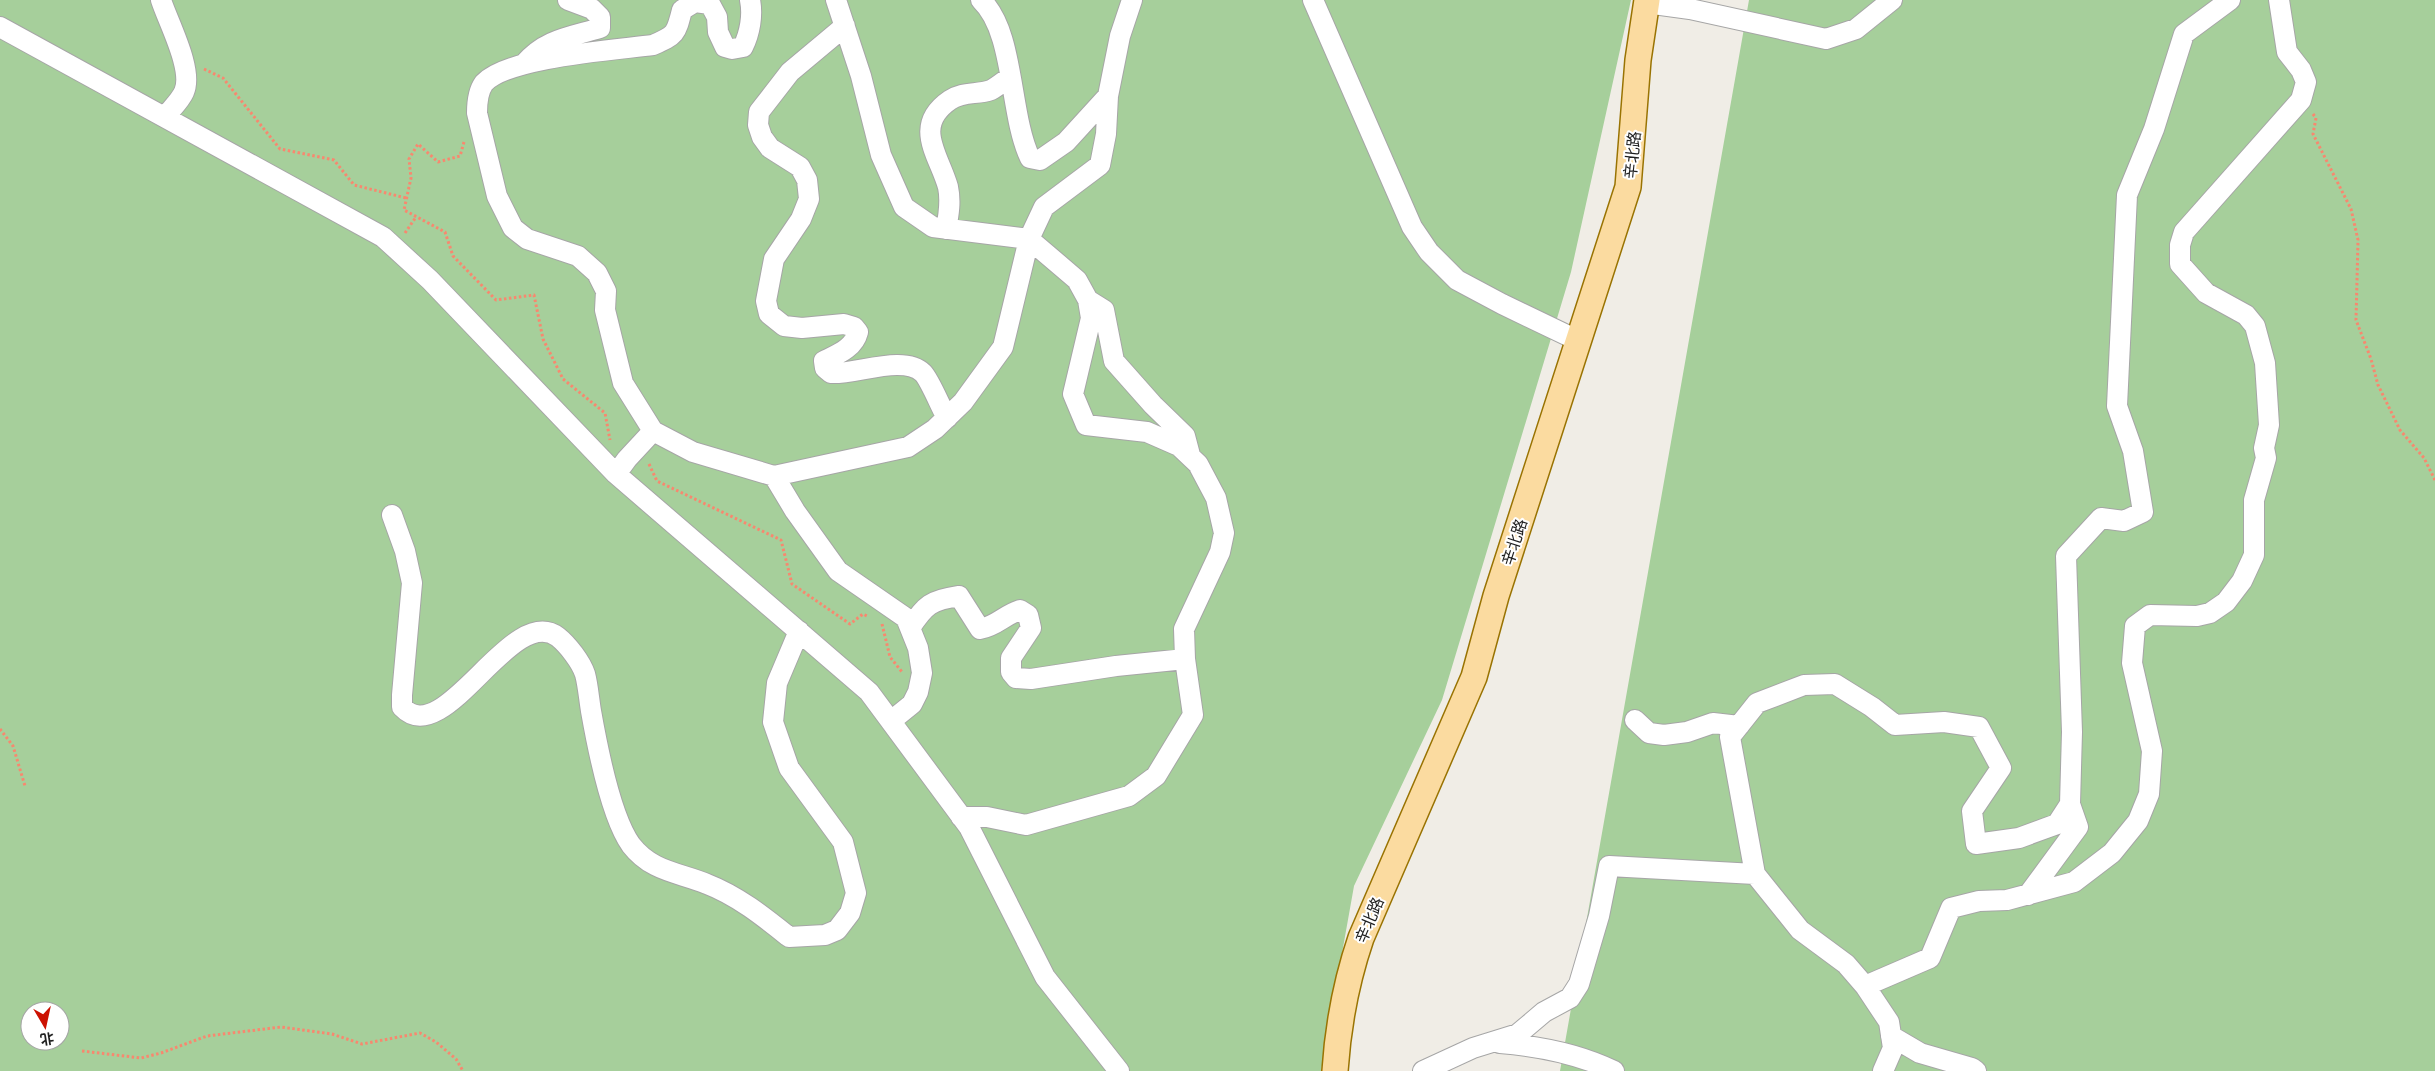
<svg xmlns="http://www.w3.org/2000/svg" width="2435" height="1071" viewBox="0 0 2435 1071" font-family="'Golos Text','Noto Sans SC',sans-serif">
<style>
.forest{fill:#a6cf9b;fill-rule:evenodd}
.lines{fill:none;stroke-linecap:round;stroke-linejoin:round}
.minor-casing{stroke:#a6a6a6;stroke-width:22}
.major-casing{stroke:#997302;stroke-width:28}
.path{stroke:#f8886f;stroke-width:3;stroke-dasharray:2.5 2.5;stroke-linecap:butt}
.minor{stroke:#fff;stroke-width:20}
.major{stroke:#fbdba0;stroke-width:25}
.labels{text-anchor:middle;dominant-baseline:central;stroke-width:4;stroke-linejoin:round;paint-order:stroke}
.street-label{font-size:16px;fill:#1f1f1f;stroke:#fff}
</style>
<rect width="100%" height="100%" fill="#f0ede6"/>
<!-- forest -->
<path class="forest" d="M0 0H1631L1571 272 1442 700 1354 886 1321 1071H0ZM30 1011H60V1041H30Z
M1749 0H2435V1071H1560Z"/>
<g class="lines">
<defs>
<path id="minor" d="M161 0C168 22 194 70 184 92 180 101 171 109 165 117
M750 0C753 15 750 33 743 47L732 49 725 47 718 32 717 17 710 4 695 2 682 10C676 34 676 35 653 45 615 50 508 57 484 83 478 91 477 103 477 113L497 196 513 228 527 239 578 256 597 273 606 291 605 310 623 383 653 431 693 452 774 476 908 447 935 429 963 402 1003 347 1029 239 1044 207 1100 165 1106 134 1108 96 1120 36 1132 0
M836 0 861 76 881 155 904 207 933 227 1029 239 1077 280 1088 300 1091 318 1073 394 1086 425 1147 432 1179 446 1198 464 1216 498 1224 533 1220 552 1184 629 1185 659 1193 715 1156 776 1129 796 1026 825 987 817H961
M981 0C1015 32 1009 114 1030 158L1040 160 1066 142 1108 96
M1313 0 1412 227 1429 252 1457 280 1502 304 1579 341
M1646 3 1690 9 1826 39 1856 29 1892 0
M845 26 790 72 759 112 758 125 762 137 770 148 800 167 807 180 809 199 801 219 774 259 766 301 769 314 784 326 802 328 844 324 854 327 858 332C854 348 838 354 824 361L825 368 831 373C855 375 904 354 923 373 930 380 941 408 947 418
M0 27 383 237 430 280 616 474 869 692 969 827 1045 977 1119 1071
M524 64C545 39 570 37 600 28V17L592 9 568 0
M946 229C949 214 951 201 948 187 939 155 912 126 950 100 963 91 977 95 991 90 997 87 1004 81 1010 77
M1088 300 1104 310 1114 361 1153 405 1185 436 1190 455
M616 474 627 459 653 431
M774 476 795 511 838 571 906 618 918 648 922 673 918 692 912 704 891 721
M392 515 405 551 412 583 402 695V707C445 752 511 602 558 637 568 645 581 662 585 674 588 685 589 699 591 711 597 745 611 817 631 845 652 872 678 872 707 884 738 896 764 917 789 937L825 935 837 930 850 913 856 893 843 842 789 768 773 722 777 683 799 631
M910 628C925 605 931 600 959 596L980 629C997 626 1004 615 1020 610L1028 615 1031 628 1011 658V672L1016 678 1031 679 1116 666 1185 659
M1635 720 1649 733 1664 735 1687 732 1713 723 1739 726
M2070 804 2057 824 2019 838 1976 844 1972 811 2001 768 1979 727 1944 722 1895 725 1872 707 1835 684 1804 685 1757 703 1730 737 1755 874 1800 930 1846 964 1865 986 1930 958 1951 908 1979 901 2007 900 2074 882 2112 853 2138 821 2149 794 2152 751 2132 663 2135 626 2150 615 2197 616 2210 613 2226 602 2242 581 2254 555V500L2266 458 2264 448 2269 425 2265 363 2255 326 2246 315 2206 293 2180 264V245L2184 232 2301 100 2306 82 2301 70 2287 52 2279 0
M2028 895 2078 827 2070 804 2072 732 2066 556 2101 518 2124 521 2143 512 2133 451 2117 406 2127 195 2154 129 2184 34 2230 0
M1865 986 1889 1022 1893 1048 1883 1071
M1891 1036 1920 1053 1972 1068 1976 1071
M1500 1043C1538 1046 1579 1054 1614 1071
M1423 1071 1473 1048 1518 1034 1544 1012 1570 998 1579 984 1599 916 1609 866 1755 874"/>
<path id="major" d="M1335 1071C1338 1025 1346 982 1361 938L1474 677 1496 596 1628 187 1638 60 1647 0"/>
</defs>
<!-- minor casing -->
<use href="#minor" class="minor-casing"/>
<!-- major casing -->
<use href="#major" class="major-casing"/>
<!-- path -->
<path class="path" d="M204 69 223 78 280 149 334 160 354 185 406 198
M2313 114 2316 118 2313 134 2351 209 2358 240 2356 320 2371 359 2378 385 2400 430 2424 458 2435 480
M464 142 460 156 438 162 418 144 409 159 411 178 404 210 445 232 453 256 496 300 534 295 543 339 563 379 605 413 610 440
M405 233 416 217
M649 464 657 481 781 540 792 584 850 624 863 614 867 616
M882 624 890 657 902 672
M0 729 13 746 25 786
M82 1051 141 1058 161 1053 207 1036 281 1027 332 1034 362 1044 420 1033 436 1042 456 1059 463 1071"/>
<!-- minor -->
<use href="#minor" class="minor"/>
<!-- major -->
<use href="#major" class="major"/>
</g>
<g class="labels">
<!-- street labels -->
<g class="street-label">
<text transform="translate(1632 155) rotate(-84)">辛北路</text>
<text transform="translate(1514 542) rotate(-72)">辛北路</text>
<text transform="translate(1369 920) rotate(-67)">辛北路</text>
</g>
</g>
<!-- north arrow -->
<g transform="translate(45 1026) rotate(171)"><circle r="24" fill="#ffffff" stroke="#a5a5a5"/>
<path d="M0-4L9 19L0 12L-9 19Z" fill="#cc1202"/>
<text y="-8" font-size="14" font-weight="bold" text-anchor="middle" fill="#1f1f1f">北</text>
</g>
</svg>
